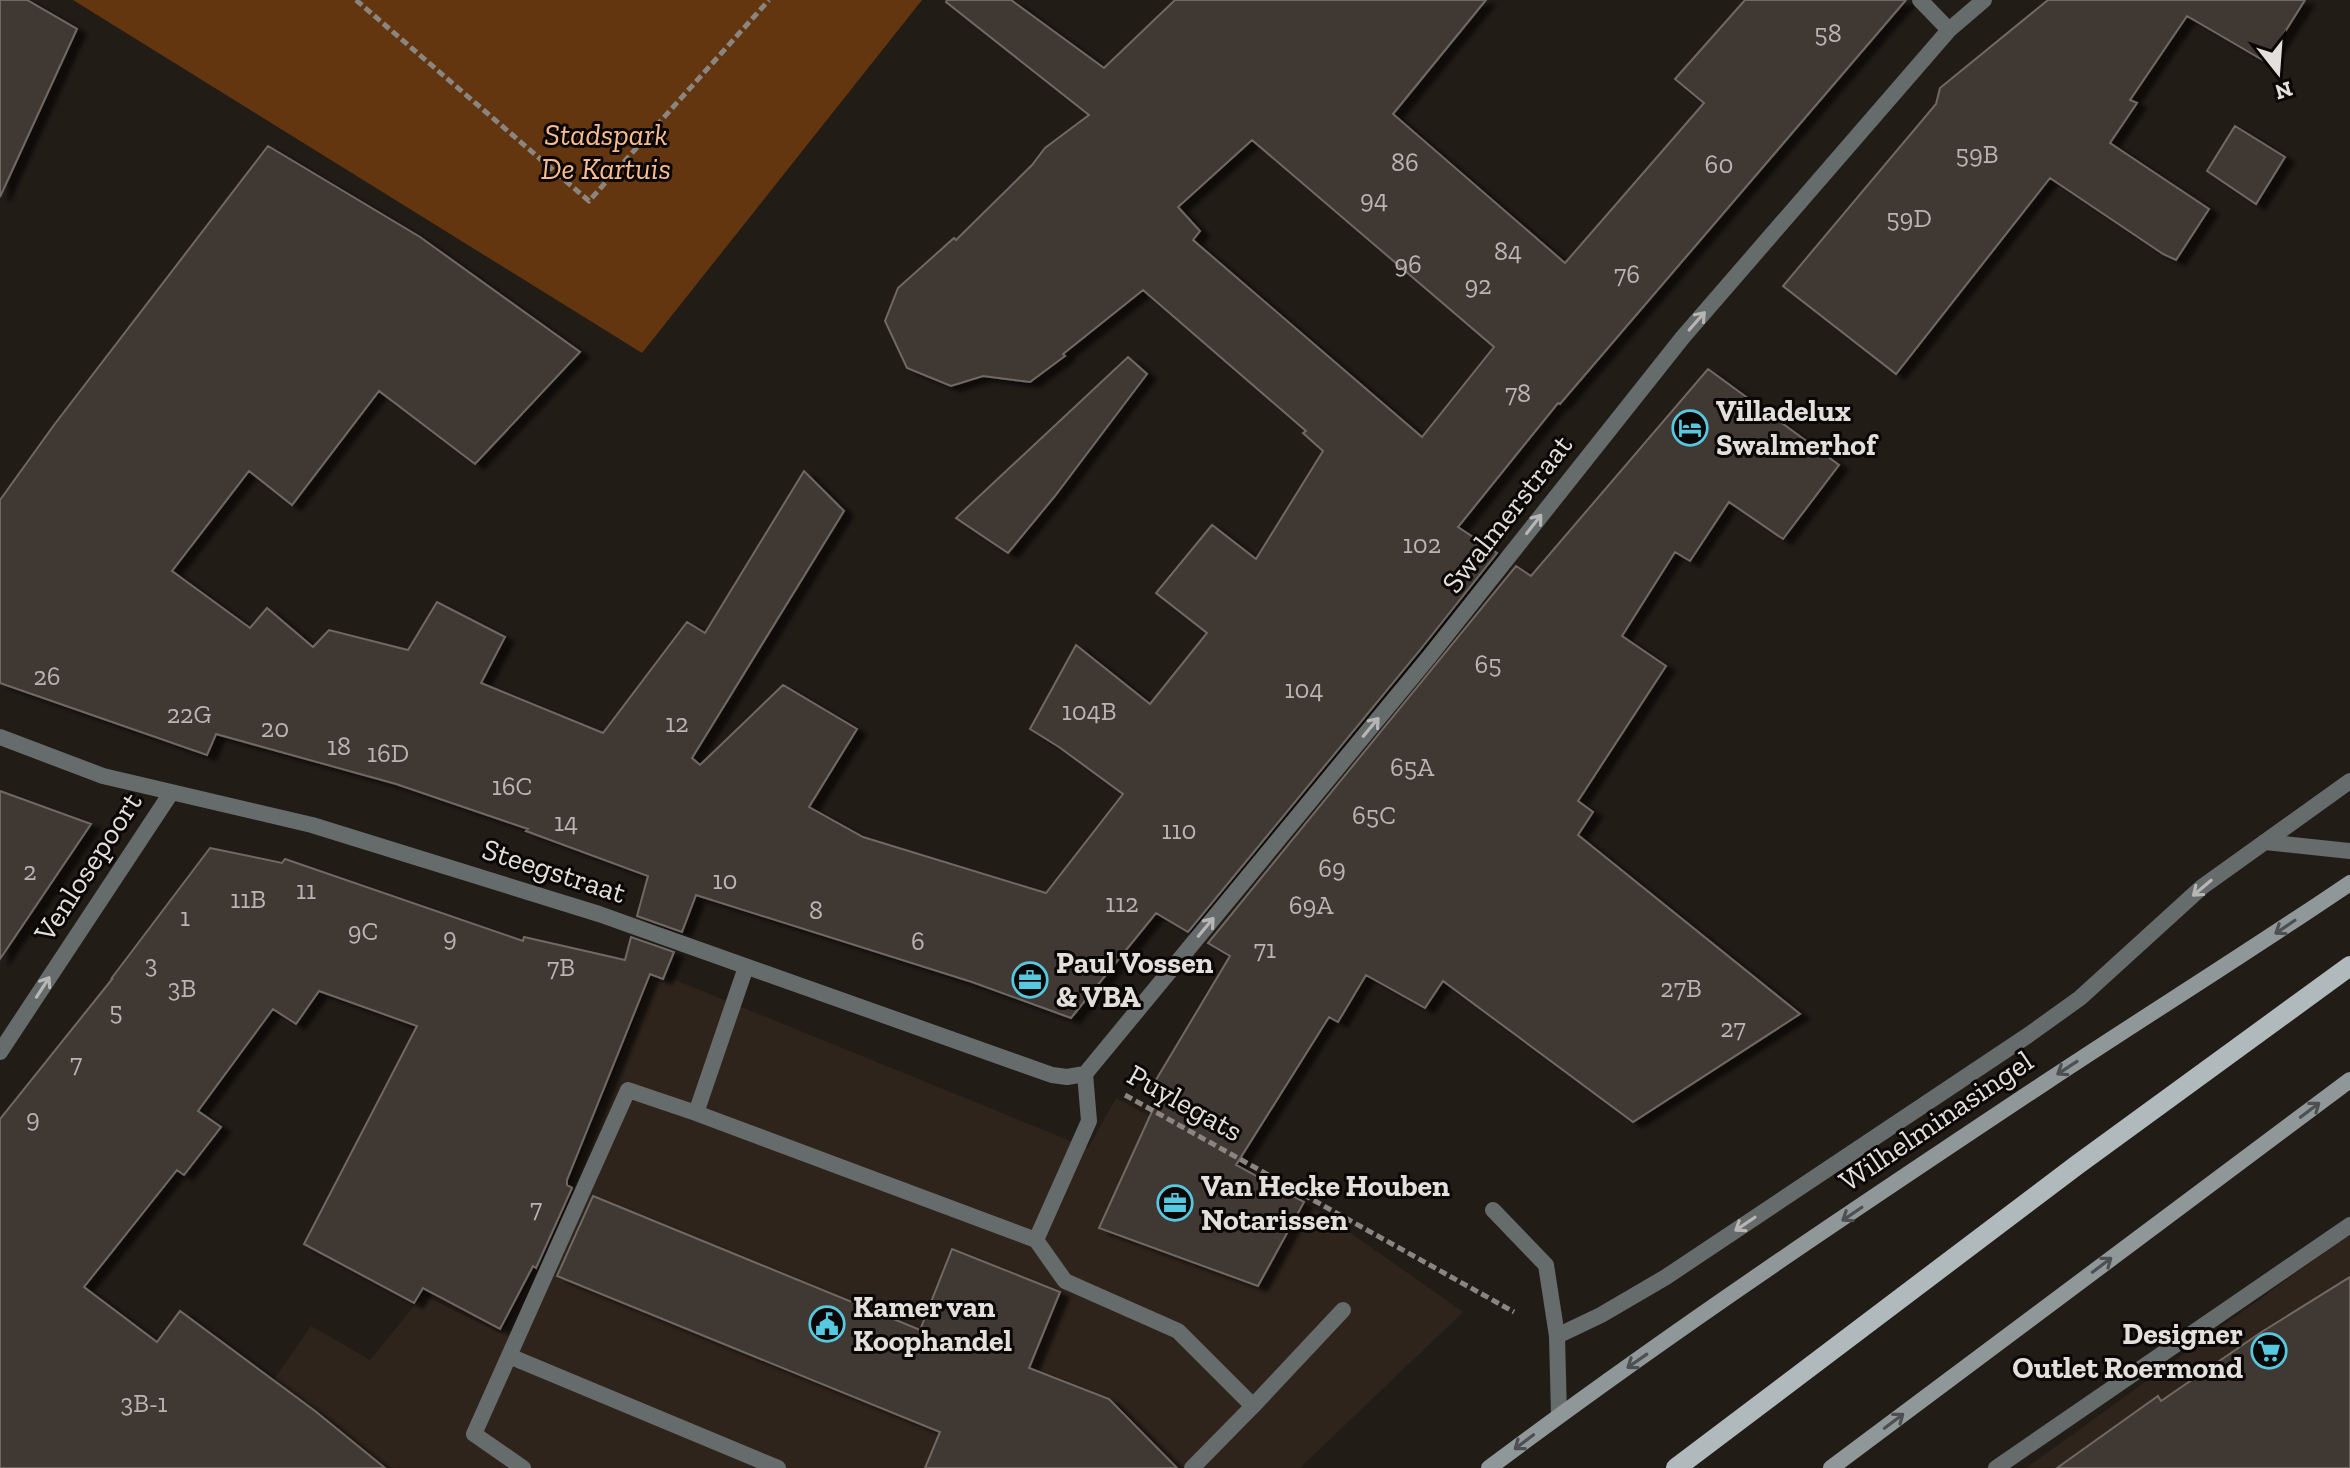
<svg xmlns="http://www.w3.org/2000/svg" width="2350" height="1468" viewBox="0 0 2350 1468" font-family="'Zilla Slab',serif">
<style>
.built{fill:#2f241c}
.green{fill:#633610}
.building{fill:#3f3833;stroke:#706863;stroke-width:2;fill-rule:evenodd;filter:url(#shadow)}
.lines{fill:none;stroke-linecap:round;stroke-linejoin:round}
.path{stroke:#8a8581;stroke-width:5;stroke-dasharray:8 4;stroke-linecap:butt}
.service{stroke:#666b6c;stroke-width:16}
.minor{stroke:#666b6c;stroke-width:16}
.secondary{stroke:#909799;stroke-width:16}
.primary{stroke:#b0babc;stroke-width:20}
.oneway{stroke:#b7b6b5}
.oneway2{stroke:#4d4f50}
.labels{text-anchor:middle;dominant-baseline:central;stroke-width:6;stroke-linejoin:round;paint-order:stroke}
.number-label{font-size:26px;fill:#bab5b2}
.park-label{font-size:30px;font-style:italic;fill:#f9bc8f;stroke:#0a0706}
.poi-label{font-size:30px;font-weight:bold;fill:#e3dfdc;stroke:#0a0706;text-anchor:start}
.street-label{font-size:30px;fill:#e3dfdc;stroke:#0a0706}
</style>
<defs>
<filter id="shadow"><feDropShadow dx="9" dy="5" stdDeviation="2" flood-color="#0009"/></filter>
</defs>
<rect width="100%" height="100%" fill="#221c17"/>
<!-- built -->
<path class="built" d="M653 976H665L1088 1148 1116 1098 1308 1203 1463 1312 1300 1468H213L311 1326 370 1360 423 1295 502 1334 537 1268Z
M2350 1234V1468H2026Z"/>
<!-- green -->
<path class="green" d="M73 0H922L642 353Z"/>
<!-- building -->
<path class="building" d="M0 0H27L77 29 0 197Z
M947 0H1011L1104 68 1175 0H1486L1393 114 1565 263 1704 103 1675 79 1745 0H1906L1560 404 1558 403 1458 527 1497 553 1420 650 1188 932 1156 913 1071 1018 972 982 696 895 682 932 637 916 648 876 526 831 528 829 396 784 216 734 207 755 0 683V500L54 425 268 146 420 237 580 352 475 464 379 391 292 505 249 471 172 571 250 628 267 608 313 647 329 630 408 650 437 602 505 637 481 683 603 733 687 622 705 633 804 471 844 511 692 758 700 765 783 685 857 729 809 807 863 837 1046 893 1123 794 1059 747 1030 729 1076 645 1150 704 1207 633 1156 593 1212 525 1256 559 1323 451 1303 433 1306 431 1143 290 1063 354 1065 356 1030 382 983 376 951 386 907 368 885 321 898 288 954 238 956 240 1032 165 1045 148 1089 115 946 2ZM1252 140 1494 347 1422 437 1193 240 1200 231 1178 207Z
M2048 0H2305L2266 62 2187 16 2130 100 2137 103 2110 143 2209 209 2176 260 2163 254 2050 178 1896 374 1783 286 1936 104 1940 88Z
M2235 126 2285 157 2256 204 2207 171Z
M1128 357 1147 374 1055 496 1008 553 956 518Z
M1708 369 1839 465 1783 539 1729 502 1690 561 1675 552 1622 636 1666 666 1578 801 1593 812 1578 835 1800 1014 1633 1122 1443 981 1425 1008 1366 975 1338 1022 1329 1017 1236 1165 1304 1202 1258 1286 1099 1228 1159 1096 1150 1090 1230 956 1208 943 1516 566 1531 576Z
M0 791 91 824 0 959Z
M210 848 282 863 285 859 523 941 524 937 625 960 631 937 674 952 663 979 650 974 567 1180V1185L572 1188 536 1268 533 1266 500 1329 423 1288 414 1303 304 1244 417 1026 319 991 296 1024 273 1009 198 1111 221 1127 184 1175 177 1170 84 1287 157 1342 180 1311 315 1411 385 1468H0V1119L113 978 111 979Z
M593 1196 920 1330 952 1249 1060 1292 1029 1368 1109 1399 1177 1468H925L940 1432 557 1276Z
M2350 1277V1468H2057L2158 1396 2161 1401 2260 1333Z"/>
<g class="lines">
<!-- path -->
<path class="path" d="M356 0 589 201 769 0
M1125 1095 1514 1312"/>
<!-- service -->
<path class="service" d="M2265 842 2350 851
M746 967 696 1113 1036 1240 1089 1121 1085 1074
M1493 1210 1546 1265 1557 1336 1559 1415
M1036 1240 1065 1281 1178 1331 1253 1406 1343 1310
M509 1356 778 1468
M523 1468 474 1434 628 1090 696 1113
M1192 1468 1253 1406
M1996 1468 2350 1225"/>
<!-- minor -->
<path class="minor" d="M1920 0 1949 30
M0 737 103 776 312 825 599 914 1052 1075 1067 1077 1085 1074 1429 657 1683 337 1949 30 1984 0
M0 1052 171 793
M1557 1336 1601 1315 1666 1277 2027 1036 2080 998 2202 887 2350 781"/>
<!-- secondary -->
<path class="secondary" d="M1489 1468C1670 1332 1858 1207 2046 1082 2147 1015 2250 951 2350 883
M1831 1468 2350 1080"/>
<!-- primary -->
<path class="primary" d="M1676 1468 2077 1165 2350 966"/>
</g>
<!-- one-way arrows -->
<defs><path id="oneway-shaft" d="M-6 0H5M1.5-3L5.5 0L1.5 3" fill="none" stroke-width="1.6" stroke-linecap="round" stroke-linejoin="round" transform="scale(2)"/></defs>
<g class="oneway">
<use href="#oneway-shaft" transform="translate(1697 321) rotate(-49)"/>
<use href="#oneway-shaft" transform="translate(1534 524) rotate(-52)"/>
<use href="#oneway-shaft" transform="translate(1371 727) rotate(-50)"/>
<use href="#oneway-shaft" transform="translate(2202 888) rotate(140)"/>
<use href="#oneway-shaft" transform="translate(1206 927) rotate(-50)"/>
<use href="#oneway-shaft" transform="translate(43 987) rotate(-57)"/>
<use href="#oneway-shaft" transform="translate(1745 1224) rotate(146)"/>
</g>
<g class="oneway2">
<use href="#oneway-shaft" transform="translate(2285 927) rotate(146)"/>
<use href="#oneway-shaft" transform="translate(2067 1068) rotate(147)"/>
<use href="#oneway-shaft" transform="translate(2310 1110) rotate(-37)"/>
<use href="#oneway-shaft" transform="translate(1852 1214) rotate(146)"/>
<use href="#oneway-shaft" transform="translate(2102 1265) rotate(-37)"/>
<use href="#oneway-shaft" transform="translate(1637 1361) rotate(145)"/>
<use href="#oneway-shaft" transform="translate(1894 1421) rotate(-37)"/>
<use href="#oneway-shaft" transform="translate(1524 1442) rotate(143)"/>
</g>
<!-- icons -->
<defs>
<symbol id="hotel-ring" viewBox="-11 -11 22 22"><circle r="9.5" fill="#0a0706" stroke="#56c9e1" stroke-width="1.5"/><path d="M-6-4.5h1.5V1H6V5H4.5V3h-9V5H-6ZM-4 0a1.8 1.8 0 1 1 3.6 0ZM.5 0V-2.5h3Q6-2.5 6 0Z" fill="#56c9e1"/></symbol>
<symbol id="office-ring" viewBox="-11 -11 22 22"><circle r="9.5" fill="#0a0706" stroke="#56c9e1" stroke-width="1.5"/><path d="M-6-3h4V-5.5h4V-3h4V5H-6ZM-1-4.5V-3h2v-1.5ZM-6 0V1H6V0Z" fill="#56c9e1"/></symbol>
<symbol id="civic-ring" viewBox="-11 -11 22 22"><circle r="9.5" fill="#0a0706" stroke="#56c9e1" stroke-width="1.5"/><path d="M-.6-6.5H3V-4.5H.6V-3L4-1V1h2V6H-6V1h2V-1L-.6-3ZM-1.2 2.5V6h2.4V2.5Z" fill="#56c9e1"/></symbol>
<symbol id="supermarket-ring" viewBox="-11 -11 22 22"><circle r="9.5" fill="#0a0706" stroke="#56c9e1" stroke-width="1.5"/><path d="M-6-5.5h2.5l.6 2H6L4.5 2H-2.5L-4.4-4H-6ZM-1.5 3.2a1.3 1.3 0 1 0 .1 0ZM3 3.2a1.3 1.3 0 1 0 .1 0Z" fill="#56c9e1"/></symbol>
</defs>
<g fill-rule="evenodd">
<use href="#hotel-ring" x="1670" y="408" width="40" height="40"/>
<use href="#office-ring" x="1010" y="960" width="40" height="40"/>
<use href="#office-ring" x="1155" y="1183" width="40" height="40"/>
<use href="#civic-ring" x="807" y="1304" width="40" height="40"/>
<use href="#supermarket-ring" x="2249" y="1331" width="40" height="40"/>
</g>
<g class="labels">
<!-- number labels -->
<g class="number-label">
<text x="1828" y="33">58</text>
<text x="1977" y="154">59B</text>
<text x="1405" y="162">86</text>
<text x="1719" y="164">60</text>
<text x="1374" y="199">94</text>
<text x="1909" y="218">59D</text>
<text x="1508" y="251">84</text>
<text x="1408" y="264">96</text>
<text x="1627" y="274">76</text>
<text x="1478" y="285">92</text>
<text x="1518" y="393">78</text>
<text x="1422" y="544">102</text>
<text x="1488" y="664">65</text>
<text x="47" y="676">26</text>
<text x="1304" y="689">104</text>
<text x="1089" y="711">104B</text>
<text x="189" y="714">22G</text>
<text x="677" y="723">12</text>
<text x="275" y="728">20</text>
<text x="339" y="746">18</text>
<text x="388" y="753">16D</text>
<text x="1412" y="767">65A</text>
<text x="512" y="786">16C</text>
<text x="1374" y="815">65C</text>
<text x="566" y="822">14</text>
<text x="1179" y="830">110</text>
<text x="1332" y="868">69</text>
<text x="30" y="871">2</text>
<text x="725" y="880">10</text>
<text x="306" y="890">11</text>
<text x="248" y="899">11B</text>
<text x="1122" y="903">112</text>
<text x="1311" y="905">69A</text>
<text x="816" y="910">8</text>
<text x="185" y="917">1</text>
<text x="363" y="931">9C</text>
<text x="450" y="937">9</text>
<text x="918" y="941">6</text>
<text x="1265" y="949">71</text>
<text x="151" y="964">3</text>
<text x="561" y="967">7B</text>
<text x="182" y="988">3B</text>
<text x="1681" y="988">27B</text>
<text x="116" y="1011">5</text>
<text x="1733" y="1028">27</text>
<text x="76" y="1063">7</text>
<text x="33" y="1118">9</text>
<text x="536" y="1208">7</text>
<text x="144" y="1403">3B-1</text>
</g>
<!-- park labels -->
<g class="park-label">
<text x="606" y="135">Stadspark<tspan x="606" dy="34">De Kartuis</tspan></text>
</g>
<!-- poi labels -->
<g class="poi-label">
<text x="1716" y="411">Villadelux<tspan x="1716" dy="34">Swalmerhof</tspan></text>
<text x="1056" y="963">Paul Vossen<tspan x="1056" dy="34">&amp; VBA</tspan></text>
<text x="1201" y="1186">Van Hecke Houben<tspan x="1201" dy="34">Notarissen</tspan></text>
<text x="853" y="1307">Kamer van<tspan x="853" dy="34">Koophandel</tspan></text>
<text x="2243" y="1334" text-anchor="end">Designer<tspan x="2243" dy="34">Outlet Roermond</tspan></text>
</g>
<!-- street labels -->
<g class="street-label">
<text transform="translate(1507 514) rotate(-52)">Swalmerstraat</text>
<text transform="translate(88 867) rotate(-57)">Venlosepoort</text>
<text transform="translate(554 871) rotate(18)">Steegstraat</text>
<text transform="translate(1185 1103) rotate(29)">Puylegats</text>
<text transform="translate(1936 1121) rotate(-34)">Wilhelminasingel</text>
</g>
</g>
<!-- north arrow -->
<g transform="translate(2278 72) rotate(163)" stroke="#0a0706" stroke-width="6" paint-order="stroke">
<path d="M0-6L14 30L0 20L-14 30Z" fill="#e3dfdc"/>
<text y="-12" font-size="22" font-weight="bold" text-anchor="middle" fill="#e3dfdc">N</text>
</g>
</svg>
